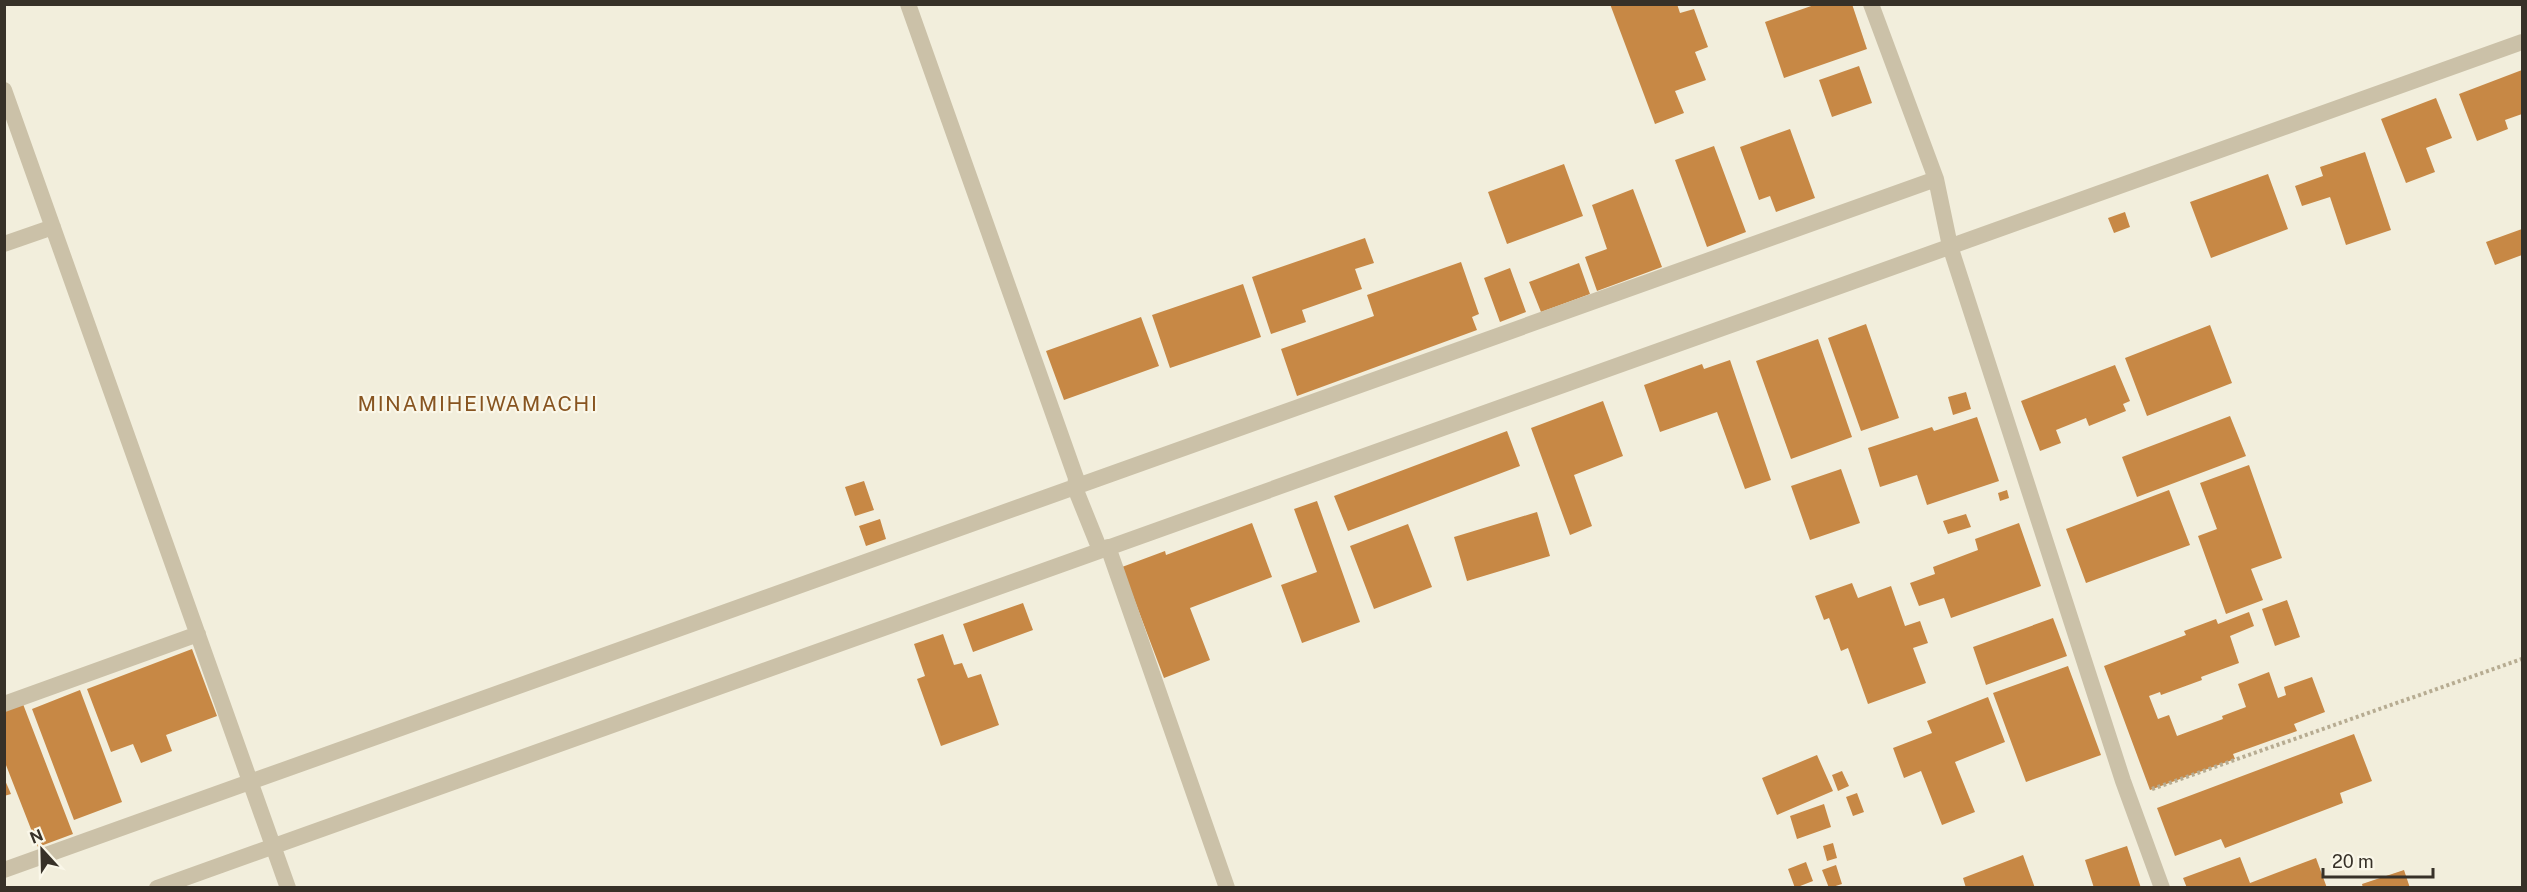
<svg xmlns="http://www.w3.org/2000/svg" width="2527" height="892" viewBox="0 0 2527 892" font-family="'Public Sans',sans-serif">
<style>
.building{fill:#c78845}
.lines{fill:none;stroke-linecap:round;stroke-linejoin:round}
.path{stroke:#b7ac92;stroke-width:4;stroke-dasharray:3 3;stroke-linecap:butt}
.minor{stroke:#cbc1a8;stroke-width:16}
.labels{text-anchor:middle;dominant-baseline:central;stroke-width:4.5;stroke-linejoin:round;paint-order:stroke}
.quarter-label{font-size:21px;letter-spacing:1.5px;fill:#875420;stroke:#faf7e9}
</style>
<rect width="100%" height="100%" fill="#f2eedc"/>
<!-- building -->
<path class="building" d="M1610 4H1677L1680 13 1694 9 1708 47 1695 52 1706 80 1675 91 1684 113 1655 124Z
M1817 4H1852L1867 49 1784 78 1765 22Z
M1859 66 1872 103 1832 117 1819 80Z
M2522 70V114L2505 120 2508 129 2477 141 2459 94Z
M2436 98 2452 138 2426 148 2435 172 2406 183 2381 119Z
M1790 129 1815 198 1776 212 1770 196 1759 200 1740 147Z
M1714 146 1746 232 1707 247 1675 160Z
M2365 152 2391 230 2346 245 2330 197 2302 206 2295 186 2323 176 2320 167Z
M1564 164 1583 216 1507 244 1488 192Z
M2268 174 2288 229 2211 258 2190 202Z
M1633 189 1662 267 1597 291 1585 257 1607 249 1592 205Z
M2125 212 2130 227 2114 233 2108 218Z
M2522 229V255L2495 265 2486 242Z
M1365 238 1374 263 1355 269 1362 289 1302 310 1306 322 1271 334 1252 277Z
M1461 262 1479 314 1472 317 1477 330 1297 396 1281 349 1374 316 1367 295Z
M1579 263 1590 294 1541 312 1529 282Z
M1510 268 1526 312 1500 322 1484 278Z
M1243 284 1261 337 1170 368 1152 315Z
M1141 317 1159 366 1064 400 1046 351Z
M1866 324 1899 418 1861 431 1828 338Z
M2210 325 2232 383 2147 416 2125 358Z
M1818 339 1852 437 1791 459 1756 361Z
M1730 360 1771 480 1745 489 1717 412 1660 432 1644 385 1702 364 1704 369Z
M2115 365 2130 401 2123 404 2126 411 2089 426 2086 418 2056 430 2061 443 2040 451 2021 401Z
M1966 392 1971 409 1953 415 1948 397Z
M1603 401 1623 456 1574 475 1592 526 1570 535 1531 428Z
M2230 416 2246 456 2137 497 2122 457Z
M1977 417 1999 481 1927 505 1917 475 1880 487 1868 448 1932 427 1934 431Z
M1507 431 1520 466 1348 531 1334 496Z
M2249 465 2282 558 2251 569 2263 600 2226 614 2198 536 2217 529 2200 483Z
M1841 469 1860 523 1810 540 1791 486Z
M864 481 874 510 855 516 845 487Z
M2007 490 2009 498 2000 501 1998 493Z
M2169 490 2190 545 2086 583 2066 529Z
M1317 501 1360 622 1302 643 1281 585 1317 572 1294 509Z
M1537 512 1550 556 1467 581 1454 537Z
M1966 514 1971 527 1948 534 1943 521Z
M880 519 886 539 866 546 859 526Z
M1252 523 1272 577 1190 608 1210 660 1164 678 1122 567 1165 551 1166 555Z
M2019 523 2041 586 1951 618 1944 598 1919 606 1910 583 1935 574 1933 567 1978 550 1975 539Z
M1408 524 1432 587 1374 609 1350 546Z
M1852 583 1858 598 1891 586 1905 626 1920 621 1928 643 1913 648 1926 683 1868 704 1848 648 1841 651 1829 618 1824 620 1815 596Z
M2287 600 2300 637 2275 646 2262 609Z
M1023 603 1033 630 973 652 963 624Z
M2249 612 2254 626 2230 636 2239 663 2201 677 2202 680 2161 695 2160 692 2149 696 2158 719 2169 715 2177 736 2223 719 2222 716 2246 707 2238 684 2269 672 2278 698 2286 695 2284 687 2312 677 2325 712 2294 724 2297 731 2233 754 2235 759 2150 790 2104 666 2186 635 2184 631 2216 619 2218 624Z
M2053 618 2067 656 1986 685 1973 647Z
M943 634 954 665 962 663 968 678 981 674 999 725 941 746 917 679 925 676 914 644Z
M192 649 217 716 166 735 172 751 141 763 133 744 111 752 87 689Z
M2068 666 2101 755 2026 782 1993 693Z
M80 690 122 802 74 820 32 709Z
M1988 697 2005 742 1955 762 1975 812 1942 825 1921 771 1904 778 1893 748 1932 733 1927 721Z
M23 704 73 834 38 847 4 760V711Z
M2354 734 2372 781 2340 793 2343 803 2225 848 2221 839 2175 856 2157 808Z
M1817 755 1833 791 1777 815 1762 778Z
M1842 771 1849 786 1838 791 1832 775Z
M4 778 11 794 4 796Z
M1857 793 1864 812 1853 816 1846 797Z
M1824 804 1831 827 1797 839 1790 816Z
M1833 843 1837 858 1827 861 1823 846Z
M2127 846 2141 888H2094L2085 860Z
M2023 855 2035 888H1966L1963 878Z
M2240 857 2250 883 2316 858 2327 888H2187L2183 878Z
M1806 862 1813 881 1795 888 1788 869Z
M1836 865 1842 884 1829 888 1822 870Z
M2404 870 2410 888H2363L2362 884Z"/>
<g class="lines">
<!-- path -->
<path class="path" d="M2152 789 2522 659"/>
<!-- minor -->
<path class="minor" d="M908 4 1076 478 1075 488 1100 550
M1871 4 1936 179 1950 246 2123 781 2162 888
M4 90 288 888
M4 244 53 227
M1108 547 1227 888
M4 704 198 634
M4 870 1936 179
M157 888 2522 42"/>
</g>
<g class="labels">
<!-- quarter labels -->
<g class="quarter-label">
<text x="478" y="403">MINAMIHEIWAMACHI</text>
</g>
</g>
<!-- border -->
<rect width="2527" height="892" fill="none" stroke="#373128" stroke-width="12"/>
<!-- north arrow -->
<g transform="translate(42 850) rotate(338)" stroke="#faf7e9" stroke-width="4.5" paint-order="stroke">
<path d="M0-4.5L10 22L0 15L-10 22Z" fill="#373128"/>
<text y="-9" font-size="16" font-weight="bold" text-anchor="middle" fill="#373128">N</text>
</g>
<!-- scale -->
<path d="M2323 868v9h110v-9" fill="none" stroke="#373128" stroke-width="3"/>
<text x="2332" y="868" font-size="18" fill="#373128" stroke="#faf7e9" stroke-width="4.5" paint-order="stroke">20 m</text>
</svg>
